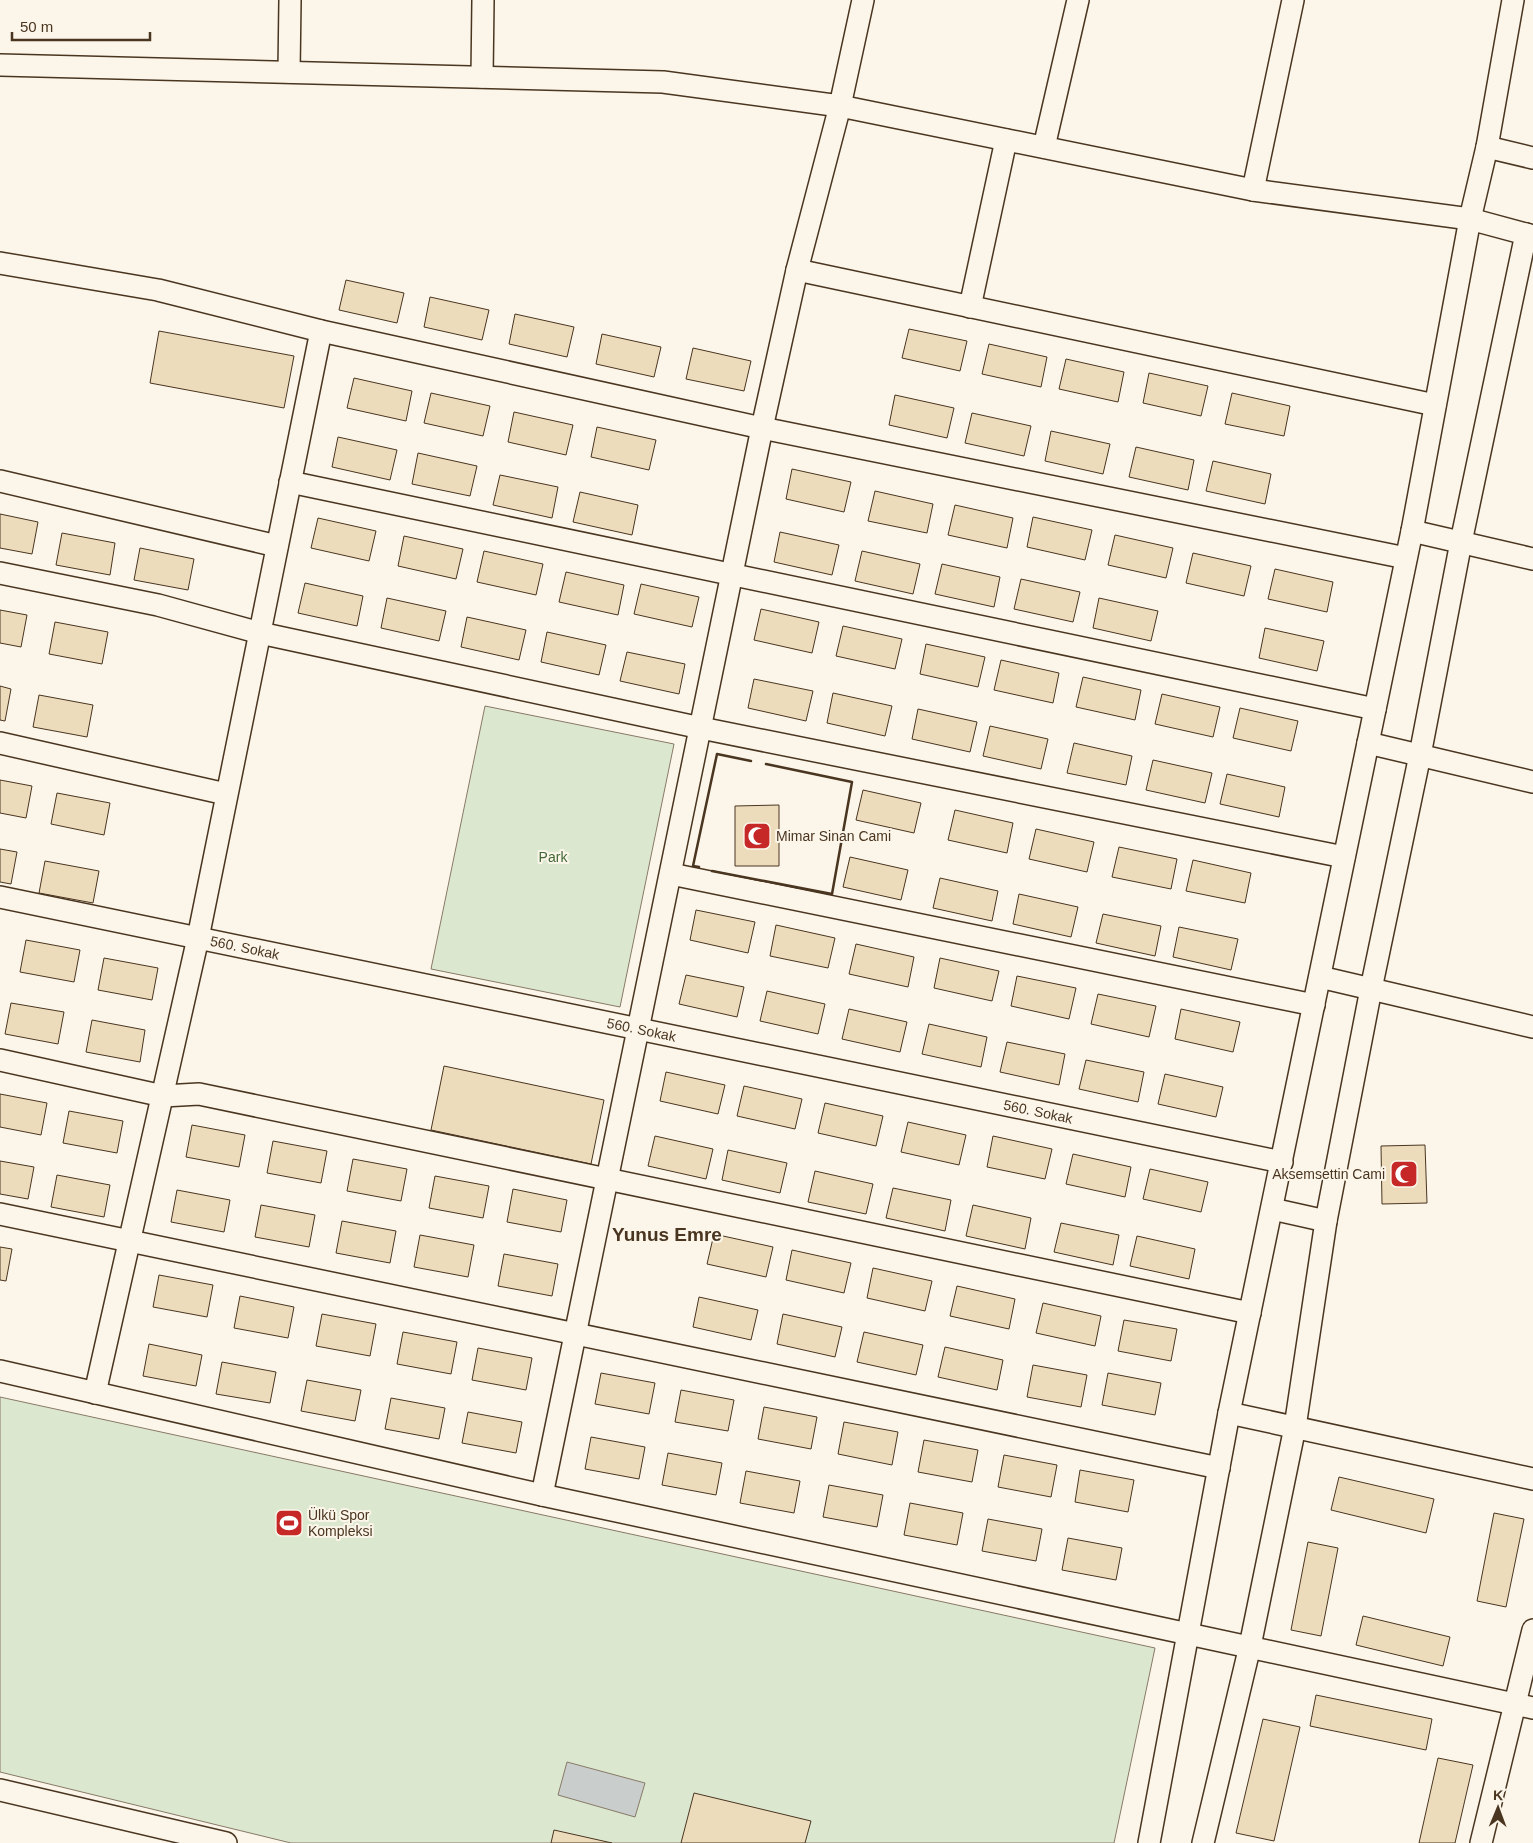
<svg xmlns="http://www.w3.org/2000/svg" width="1533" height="1843" viewBox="0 0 1533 1843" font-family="Helvetica,sans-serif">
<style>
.green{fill:#dce7d0;stroke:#887966}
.water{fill:#c9cecd;stroke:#887966}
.building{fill:#ecdcbc;stroke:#4a3520}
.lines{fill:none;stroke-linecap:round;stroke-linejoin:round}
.minor-casing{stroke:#4a3520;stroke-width:24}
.minor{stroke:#fbf6e9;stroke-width:21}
.wall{stroke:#4a3520;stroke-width:2.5}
.labels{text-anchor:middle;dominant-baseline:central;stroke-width:4;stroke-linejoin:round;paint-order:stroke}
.poi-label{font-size:14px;fill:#4a3520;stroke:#fbf6e9;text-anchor:start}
.park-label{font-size:14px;fill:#436837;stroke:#fbf6e9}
.street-label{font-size:14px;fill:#4a3520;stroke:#fbf6e9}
.district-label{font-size:19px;font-weight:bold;fill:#4a3520;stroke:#fbf6e9}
</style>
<rect width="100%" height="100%" fill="#fbf6e9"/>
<!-- green -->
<path class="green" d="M485 706 674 744 620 1007 431 969Z
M0 1397 1155 1648 1114 1843H291L0 1772Z"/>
<!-- water -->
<path class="water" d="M567 1762 645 1783 635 1817 558 1795Z"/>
<!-- building -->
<path class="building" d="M346 280 404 293 397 323 339 310Z
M430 297 489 310 482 340 424 327Z
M515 314 574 327 567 357 509 344Z
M909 329 967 341 960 371 902 358Z
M159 331 294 356 284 408 150 383Z
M602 334 661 347 654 377 596 364Z
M989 344 1047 357 1041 387 982 374Z
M693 348 751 361 744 391 686 379Z
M1066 359 1124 372 1118 402 1059 389Z
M1149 373 1208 386 1201 416 1143 403Z
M354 378 412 391 406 421 347 408Z
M431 393 490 406 483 436 424 423Z
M1232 393 1290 406 1284 436 1225 424Z
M895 395 954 408 947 438 889 425Z
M514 412 573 425 566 455 508 442Z
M972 413 1031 426 1024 456 965 443Z
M597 427 656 440 649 470 591 457Z
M1051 431 1110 444 1103 474 1045 461Z
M338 437 397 450 390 480 332 467Z
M1136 447 1194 460 1188 490 1129 477Z
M418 453 477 466 470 496 412 484Z
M1213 461 1271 474 1265 504 1206 491Z
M792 469 851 482 844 512 786 499Z
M500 475 558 487 552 518 493 505Z
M875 491 933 504 927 533 868 521Z
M580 492 638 505 632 535 573 522Z
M955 505 1013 518 1007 548 948 535Z
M0 514 38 522 32 554 0 548Z
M1033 517 1092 530 1085 560 1027 547Z
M318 518 376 531 369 561 311 548Z
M780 532 839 545 832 575 774 562Z
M62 533 115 543 110 575 56 565Z
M1115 535 1173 548 1166 578 1108 565Z
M404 536 463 549 456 579 398 566Z
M140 548 194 559 188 590 134 580Z
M484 551 543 564 536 595 477 582Z
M862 551 920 564 913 594 855 581Z
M1193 553 1251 566 1244 596 1186 583Z
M942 564 1000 577 994 607 935 594Z
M1275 569 1333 582 1327 612 1268 599Z
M566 572 624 585 618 615 559 602Z
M1021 579 1080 592 1073 622 1014 609Z
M305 583 363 596 357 626 298 613Z
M641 584 699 597 692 627 634 614Z
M387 598 446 611 439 641 381 628Z
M1099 598 1158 611 1151 641 1093 628Z
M761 609 819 622 812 653 754 640Z
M0 610 27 615 21 647 0 643Z
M467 617 526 630 519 660 461 647Z
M55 622 108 632 102 664 49 654Z
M843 626 902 639 895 669 836 656Z
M1265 628 1324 641 1317 671 1259 658Z
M547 632 606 645 599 675 541 662Z
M926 644 985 657 978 687 920 674Z
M627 652 685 664 679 694 620 681Z
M1001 660 1059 673 1053 703 994 690Z
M1083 677 1141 690 1135 720 1076 707Z
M754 679 813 691 806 721 748 708Z
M0 686 11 689 5 721 0 720Z
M833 693 892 706 885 736 827 723Z
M1162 694 1220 707 1213 737 1155 724Z
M39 695 93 705 87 737 33 727Z
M1240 708 1298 721 1291 751 1233 738Z
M918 709 977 722 970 752 912 739Z
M990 726 1048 739 1041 769 983 756Z
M1074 743 1132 756 1126 785 1067 773Z
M1153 760 1212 773 1205 803 1146 790Z
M1227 774 1285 787 1279 817 1220 804Z
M0 780 32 786 26 818 0 813Z
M863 790 921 803 914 833 856 820Z
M57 793 110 803 104 835 51 824Z
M779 805V866H735V806Z
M955 810 1013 823 1007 853 948 840Z
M1036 829 1094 842 1087 872 1029 859Z
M1119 847 1177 859 1171 889 1112 877Z
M0 849 17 852 11 884 0 882Z
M850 857 908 870 901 900 843 887Z
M1193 860 1251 873 1245 903 1186 891Z
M45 861 99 871 93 903 39 893Z
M940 878 998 891 992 921 933 908Z
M1019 894 1078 907 1071 937 1013 924Z
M696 910 755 922 748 953 690 940Z
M1103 914 1161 926 1155 956 1096 943Z
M776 925 835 938 828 968 770 956Z
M1179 927 1238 939 1231 970 1173 957Z
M26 940 80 950 74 982 20 972Z
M856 944 914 957 908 987 849 974Z
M104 958 158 968 152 1000 98 990Z
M940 958 999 971 992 1001 934 988Z
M686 975 744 987 737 1017 679 1004Z
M1017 976 1076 988 1069 1019 1011 1006Z
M767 991 825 1004 818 1034 760 1021Z
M1098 994 1156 1006 1149 1037 1091 1024Z
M11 1003 64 1012 58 1044 5 1034Z
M849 1009 907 1022 900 1052 842 1039Z
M1181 1009 1240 1022 1233 1052 1175 1039Z
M92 1020 145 1030 140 1062 86 1052Z
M929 1024 987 1037 981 1067 922 1054Z
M1007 1042 1065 1054 1059 1085 1000 1072Z
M1086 1060 1144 1072 1138 1102 1079 1089Z
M444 1066 604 1100 591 1164 431 1130Z
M666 1072 725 1085 718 1114 660 1101Z
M1165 1074 1223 1087 1216 1117 1158 1104Z
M744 1086 802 1099 795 1129 737 1116Z
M0 1094 47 1103 41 1135 0 1127Z
M825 1103 883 1116 876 1146 818 1133Z
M69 1111 123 1121 117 1153 63 1143Z
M908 1122 966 1135 959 1165 901 1152Z
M192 1125 245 1135 239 1167 186 1157Z
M655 1136 713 1149 706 1179 648 1166Z
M993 1136 1052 1149 1045 1179 987 1167Z
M273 1141 327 1151 321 1183 267 1173Z
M1425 1145 1427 1203 1382 1204 1381 1146Z
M728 1150 787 1163 780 1193 722 1180Z
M1073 1154 1131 1167 1125 1197 1066 1184Z
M353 1159 407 1169 401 1201 347 1191Z
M0 1161 34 1167 28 1199 0 1194Z
M1150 1169 1208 1182 1201 1212 1143 1199Z
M815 1171 873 1184 866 1214 808 1202Z
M57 1175 110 1185 104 1217 51 1207Z
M435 1176 489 1186 483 1218 429 1208Z
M893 1188 951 1200 945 1231 886 1218Z
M513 1189 567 1200 561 1232 507 1222Z
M177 1190 230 1200 224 1232 171 1222Z
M261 1205 315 1215 309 1247 255 1237Z
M973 1205 1031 1218 1025 1249 966 1236Z
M342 1221 396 1231 390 1263 336 1253Z
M1061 1223 1119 1235 1113 1265 1054 1252Z
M714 1234 773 1247 766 1277 707 1264Z
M420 1235 474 1245 468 1277 414 1267Z
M1137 1236 1195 1249 1189 1279 1130 1266Z
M0 1247 12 1249 6 1281 0 1280Z
M792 1250 851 1263 844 1293 786 1280Z
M504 1254 558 1264 552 1296 498 1286Z
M873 1268 932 1281 925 1311 867 1298Z
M159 1275 213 1285 207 1317 153 1307Z
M957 1286 1015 1299 1009 1329 950 1316Z
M240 1296 294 1307 288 1338 234 1328Z
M699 1297 758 1310 751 1340 693 1327Z
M1043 1303 1101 1316 1095 1346 1036 1333Z
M322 1314 376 1324 370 1356 316 1346Z
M783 1314 842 1327 835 1357 777 1344Z
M1124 1320 1177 1329 1171 1361 1118 1351Z
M403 1332 457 1342 451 1374 397 1364Z
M864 1332 923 1345 916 1375 857 1362Z
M149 1344 202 1355 196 1386 143 1376Z
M945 1347 1003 1360 997 1390 938 1377Z
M478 1348 532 1358 526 1390 472 1380Z
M222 1362 276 1372 270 1403 216 1394Z
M1033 1365 1087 1375 1081 1407 1027 1397Z
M601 1373 655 1383 649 1414 595 1404Z
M1108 1373 1161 1383 1155 1415 1102 1405Z
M307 1380 361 1390 355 1421 301 1411Z
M681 1390 734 1400 728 1431 675 1422Z
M391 1398 445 1408 439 1439 385 1429Z
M764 1407 817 1417 811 1449 758 1439Z
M468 1412 522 1422 516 1453 462 1443Z
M844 1422 898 1432 892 1465 838 1454Z
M591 1437 645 1447 639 1479 585 1469Z
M924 1440 978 1450 972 1482 918 1472Z
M668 1453 722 1463 716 1495 662 1485Z
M1004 1455 1057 1465 1051 1497 998 1487Z
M1080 1470 1134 1480 1128 1512 1075 1502Z
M746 1471 800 1481 794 1513 740 1503Z
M1339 1477 1434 1499 1426 1533 1331 1510Z
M829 1485 883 1495 877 1527 823 1517Z
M910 1503 963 1513 957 1545 904 1535Z
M1494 1513 1524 1519 1506 1607 1477 1601Z
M988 1519 1042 1529 1036 1561 982 1551Z
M1068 1538 1122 1548 1116 1580 1062 1570Z
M1308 1542 1338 1548 1321 1636 1291 1630Z
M1363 1616 1450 1637 1443 1666 1356 1645Z
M1316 1695 1432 1719 1426 1750 1310 1726Z
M1263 1719 1300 1727 1274 1841 1236 1833Z
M1438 1758 1473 1765 1455 1843H1419Z
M694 1793 811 1821 805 1843H681Z
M554 1830 612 1843H551Z"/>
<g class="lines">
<defs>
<g id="minor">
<path d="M0 65 663 82 840 106 863 0"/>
<path d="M289 72 290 0"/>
<path d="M482 77 483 0"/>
<path d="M1044 147 1078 0"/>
<path d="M1487 147 1533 158"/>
<path d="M1253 190 1293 0"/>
<path d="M0 263 158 290 321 331 762 428 1406 558"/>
<path d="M797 270 1435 405"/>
<path d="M970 307 1006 140"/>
<path d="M0 481 277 546"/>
<path d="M290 482 1375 709"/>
<path d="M1412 531 1533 559"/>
<path d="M0 573 158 605 260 633 701 728 1344 857"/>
<path d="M0 743 226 794"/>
<path d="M1368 743 1533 782"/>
<path d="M671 874 1314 1005"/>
<path id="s1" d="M0 897 1282 1162"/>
<path d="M1320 977 1533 1027"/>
<path d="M0 1060 163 1096 199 1094 1250 1313"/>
<path d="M1272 1209 1326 1221"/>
<path d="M0 1214 1219 1468"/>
<path d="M0 1371 542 1495 1533 1708"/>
<path d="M95 1393 198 938 321 331"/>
<path d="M1229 1413 1533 1479"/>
<path d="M542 1495 762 428 797 270 840 106 1253 190 1470 219 1533 236"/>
<path d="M0 1790 226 1843"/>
<path d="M1149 1843 1229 1413 1412 531 1470 219 1487 147 1513 0"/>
<path d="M1203 1843 1250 1646 1295 1427 1326 1221 1371 989 1420 755 1461 542 1526 234"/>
<path d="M1481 1843 1533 1630"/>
</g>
</defs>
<!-- minor casing -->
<use href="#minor" class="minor-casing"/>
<!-- minor -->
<use href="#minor" class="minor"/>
<!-- wall -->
<path class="wall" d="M699 867 693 866 717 754 751 761
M712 871 832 894 852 782 766 764"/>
</g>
<!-- icons -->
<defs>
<symbol id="mosque-square" viewBox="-11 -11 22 22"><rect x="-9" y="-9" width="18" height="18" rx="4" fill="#c62828" stroke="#fbf6e9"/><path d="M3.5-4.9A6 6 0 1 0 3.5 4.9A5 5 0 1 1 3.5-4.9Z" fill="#fff"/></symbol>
<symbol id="stadium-square" viewBox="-11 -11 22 22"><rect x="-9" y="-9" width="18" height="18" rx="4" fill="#c62828" stroke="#fbf6e9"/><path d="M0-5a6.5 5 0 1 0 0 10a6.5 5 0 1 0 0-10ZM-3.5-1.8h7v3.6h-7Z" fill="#fff"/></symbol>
</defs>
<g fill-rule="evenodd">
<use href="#mosque-square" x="741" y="820" width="32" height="32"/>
<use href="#mosque-square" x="1388" y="1158" width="32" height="32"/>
<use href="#stadium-square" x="273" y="1507" width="32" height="32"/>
</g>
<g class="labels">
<!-- poi labels -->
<g class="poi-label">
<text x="776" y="836">Mimar Sinan Cami</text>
<text x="1385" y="1174" text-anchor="end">Aksemsettin Cami</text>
<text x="308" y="1515">Ülkü Spor<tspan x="308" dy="16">Kompleksi</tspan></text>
</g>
<!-- park labels -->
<g class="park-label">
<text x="553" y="857">Park</text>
</g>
<!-- street labels -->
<g class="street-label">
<text stroke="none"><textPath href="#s1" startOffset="250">560. Sokak</textPath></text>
<text stroke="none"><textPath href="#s1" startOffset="655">560. Sokak</textPath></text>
<text stroke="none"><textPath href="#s1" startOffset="1060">560. Sokak</textPath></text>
</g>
<!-- district labels -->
<g class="district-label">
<text x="667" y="1234">Yunus Emre</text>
</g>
</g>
<!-- north arrow -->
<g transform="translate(1498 1808) rotate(1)" stroke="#fbf6e9" stroke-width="4" paint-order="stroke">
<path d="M0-4L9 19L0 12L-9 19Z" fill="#4a3520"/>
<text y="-8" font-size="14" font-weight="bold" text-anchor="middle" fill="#4a3520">K</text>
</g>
<!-- scale -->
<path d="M12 32v8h138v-8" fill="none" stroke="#4a3520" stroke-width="2.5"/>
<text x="20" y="32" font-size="15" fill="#4a3520" stroke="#fbf6e9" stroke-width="4" paint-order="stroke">50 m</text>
</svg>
